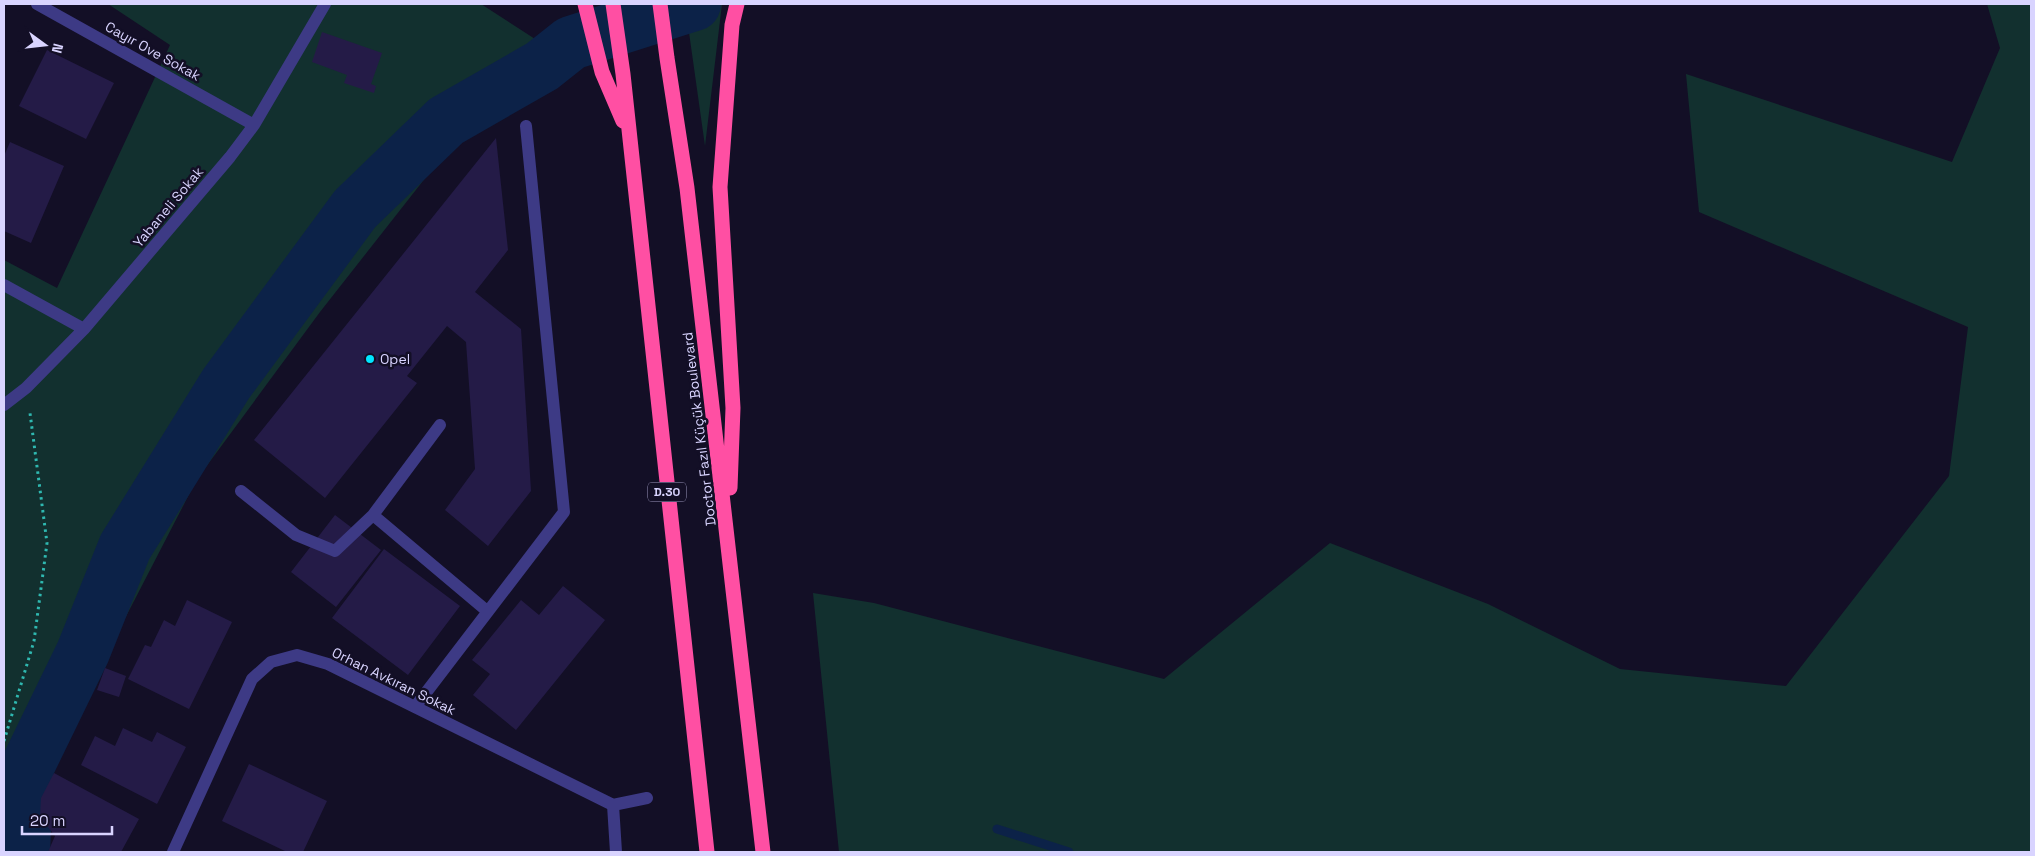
<svg xmlns="http://www.w3.org/2000/svg" width="2035" height="856" viewBox="0 0 2035 856" font-family="'Space Grotesk',sans-serif">
<style>
.green{fill:#12302f}
.lines{fill:none;stroke-linecap:round;stroke-linejoin:round}
.stream{stroke:#0c2248;stroke-width:9}
.river{stroke:#0c2248;stroke-width:54}
.building{fill:#241b47}
.path{stroke:#2fb8b0;stroke-width:3;stroke-dasharray:2.5 4;stroke-linecap:butt}
.minor{stroke:#3d3a85;stroke-width:12}
.highway{stroke:#ff4fa3;stroke-width:15}
.poi-dot{fill:#00e5ff;stroke:#130f26;stroke-width:2}
.labels{text-anchor:middle;dominant-baseline:central;stroke-width:5;stroke-linejoin:round;paint-order:stroke}
.shield{fill:#130f26;stroke:#9e99be;stroke-width:1}
.shield-label{font-size:12px;font-weight:bold;fill:#d9d4ff}
.street-label{font-size:14px;fill:#d9d4ff;stroke:#130f26}
.poi-label{font-size:14px;fill:#d9d4ff;stroke:#130f26;text-anchor:start}
</style>
<rect width="100%" height="100%" fill="#130f26"/>
<!-- green -->
<path class="green" d="M108 4H481L569 61 452 144 320 312 197 479 102 663 37 782 36 852H4V260L57 288 170 45Z
M685 4H722L705 146Z
M1987 4H2031V852H839L813 593 874 603 1164 679 1330 543 1488 604 1620 669 1786 686 1949 476 1968 327 1699 212 1686 74 1952 162 2000 48Z"/>
<g class="lines">
<!-- stream -->
<path class="stream" d="M997 829 1069 852"/>
<!-- river -->
<path class="river" d="M23 852 27 767 83 652 125 547 226 384 355 209 446 121 542 66 571 43 694 4"/>
</g>
<!-- building -->
<path class="building" d="M322 32 382 53 371 84 376 86 374 93 344 83 347 75 312 62Z
M47 50 114 83 86 139 19 106Z
M496 138 508 250 475 292 521 329 531 491 488 546 445 510 475 469 466 342 447 326 407 376 417 383 325 498 254 440Z
M10 142 64 166 31 243 4 231V156Z
M335 515 381 550 336 607 291 572Z
M384 549 460 606 408 675 332 618Z
M563 586 605 620 516 730 473 695 490 674 472 660 521 600 539 615Z
M187 600 232 622 189 709 128 679 145 645 151 647 164 620 175 626Z
M105 668 126 676 119 697 97 690Z
M123 728 152 742 157 732 186 747 157 804 81 765 95 736 115 746Z
M249 764 327 801 303 852H287L222 821Z
M54 773 139 819 121 852H48L55 836 40 817 41 798Z"/>
<g class="lines">
<!-- path -->
<path class="path" d="M4 741 34 641 47 543 30 413"/>
<!-- minor -->
<path class="minor" d="M37 4 254 125
M4 285 84 329
M4 405 26 388 84 329 230 157 254 125 325 4
M241 491 296 535 335 551 373 515 440 425
M373 515 487 611
M415 707 564 512 526 126
M613 805 616 852
M613 805 647 798
M173 852 252 679 271 662 297 655 328 664 613 805"/>
<!-- highway -->
<path class="highway" d="M585 4 602 72 623 121
M613 4 623 74 707 852
M660 4 667 58 687 188 763 852
M730 488 733 408 720 187 732 25 737 4"/>
</g>
<!-- markers -->
<circle class="poi-dot" cx="370" cy="359" r="5"/>
<g class="labels">
<!-- shield labels -->
<rect class="shield" x="648" y="482.5" width="38" height="19" rx="4"/>
<g class="shield-label">
<text x="667" y="492">D.30</text>
</g>
<!-- street labels -->
<g class="street-label">
<text transform="translate(153 51) rotate(29)">Cayır Ove Sokak</text>
<text transform="translate(168 207) rotate(-50)">Yabaneli Sokak</text>
<text transform="translate(699 429) rotate(-97)">Doctor Fazıl Küçük Boulevard</text>
<text transform="translate(394 681) rotate(26)">Orhan Avkıran Sokak</text>
</g>
<!-- poi labels -->
<g class="poi-label">
<text x="380" y="359">Opel</text>
</g>
</g>
<!-- border -->
<rect width="2035" height="856" fill="none" stroke="#d9d4ff" stroke-width="10"/>
<!-- north arrow -->
<g transform="translate(45 45) rotate(105)" stroke="#130f26" stroke-width="4" paint-order="stroke">
<path d="M0-4L9 19L0 12L-9 19Z" fill="#d9d4ff"/>
<text y="-8" font-size="14" font-weight="bold" text-anchor="middle" fill="#d9d4ff">N</text>
</g>
<!-- scale -->
<path d="M22 826v8h90v-8" fill="none" stroke="#d9d4ff" stroke-width="2.5"/>
<text x="30" y="826" font-size="15" fill="#d9d4ff" stroke="#130f26" stroke-width="4" paint-order="stroke">20 m</text>
</svg>
